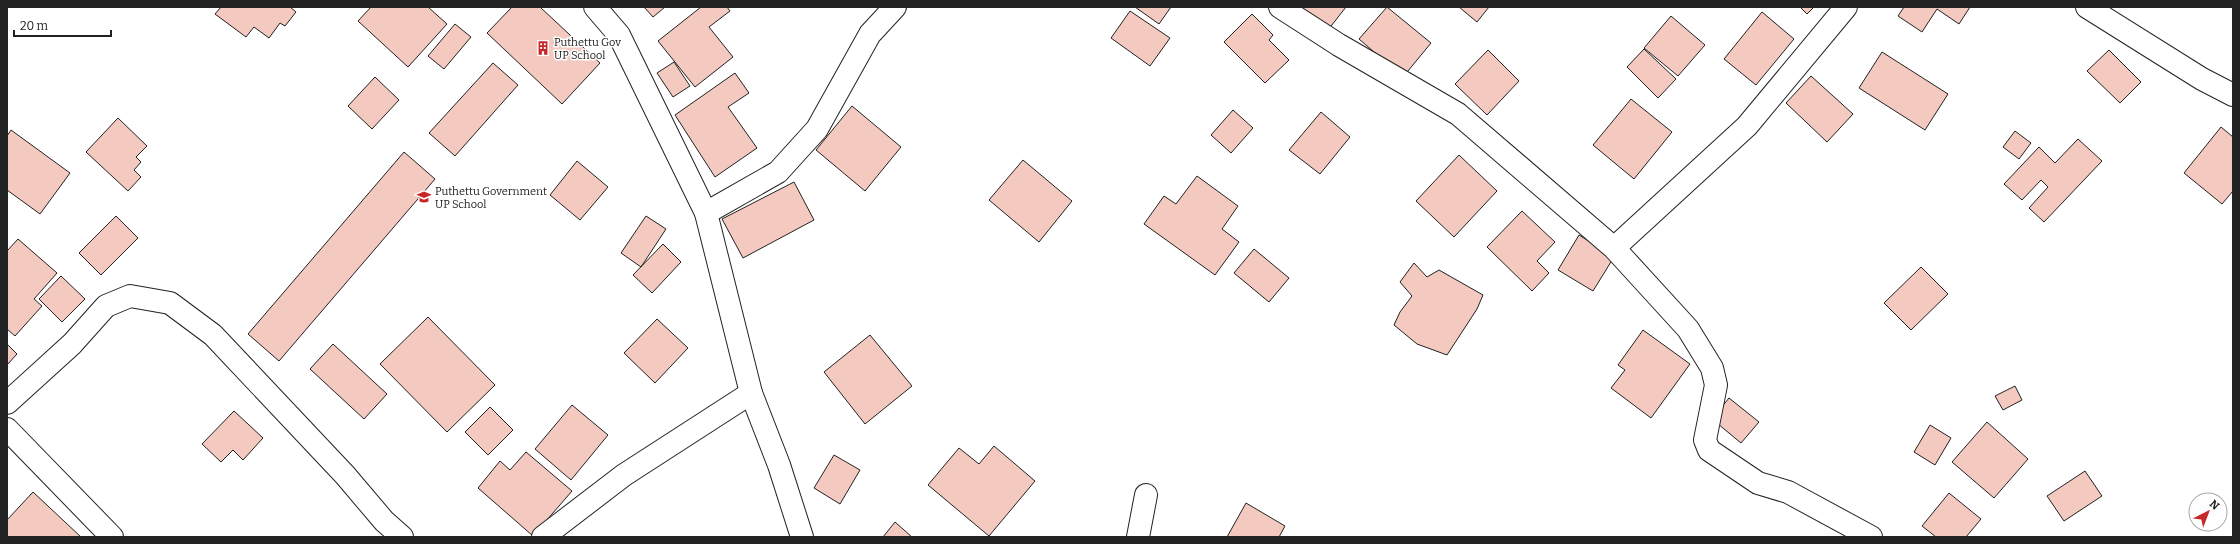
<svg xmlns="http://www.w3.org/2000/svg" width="2240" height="544" viewBox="0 0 2240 544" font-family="Bitter,serif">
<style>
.building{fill:#f3c9c0;stroke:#222}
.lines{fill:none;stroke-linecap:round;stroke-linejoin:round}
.minor-casing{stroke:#222;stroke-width:24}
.secondary-casing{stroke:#222;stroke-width:24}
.minor{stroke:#fff;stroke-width:22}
.secondary{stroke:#fff;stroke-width:22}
.labels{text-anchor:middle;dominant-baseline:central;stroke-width:3;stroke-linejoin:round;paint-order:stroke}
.poi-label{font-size:11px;fill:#222;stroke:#fff;text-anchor:start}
</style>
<rect width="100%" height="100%" fill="#fff"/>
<!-- building -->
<path class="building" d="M221 7H290L296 12 285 26 280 23 269 38 254 27 246 37 215 14Z
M371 7H428L447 24 408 67 358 21Z
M512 7H540L600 63 562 104 487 33Z
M644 7H665L653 17Z
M701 7H727L730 11 709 27 733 57 695 87 658 41Z
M1135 7H1171L1159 24Z
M1299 7H1346L1328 30Z
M1387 7 1431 43 1403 77 1359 39Z
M1459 7H1489L1477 22Z
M1800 7H1814L1807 14Z
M1904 7H1970L1959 24 1937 9 1922 32 1898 16Z
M1130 11 1170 38 1150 66 1111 38Z
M1762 12 1794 39 1756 85 1724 59Z
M1252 14 1273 35 1269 40 1289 60 1265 83 1224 42Z
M1671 16 1705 45 1678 76 1644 48Z
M455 24 471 37 444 69 428 56Z
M1644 49 1676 79 1658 98 1627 67Z
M1488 50 1519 81 1487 115 1455 84Z
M2109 50 2141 82 2120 103 2087 71Z
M1882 52 1948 94 1925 130 1859 88Z
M674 62 690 86 673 97 657 73Z
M493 63 518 85 455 156 429 133Z
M735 73 749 93 728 107 757 148 715 177 675 115Z
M1811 76 1853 114 1827 142 1786 103Z
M375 77 399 100 372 129 348 106Z
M1631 99 1672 132 1634 179 1593 145Z
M852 106 901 147 865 191 816 150Z
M1233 110 1253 128 1231 153 1211 135Z
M1321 112 1350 137 1320 174 1289 150Z
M118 118 147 146 136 157 141 162 134 170 141 177 128 191 86 152Z
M2221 127 2233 137V191L2222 204 2184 173Z
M11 130 70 173 40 214 7 190V136Z
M2015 131 2031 143 2019 159 2003 147Z
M2078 139 2102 161 2044 222 2029 208 2048 187 2041 180 2022 200 2004 184 2039 147 2055 163Z
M404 152 435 179 279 361 248 334Z
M1459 155 1497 191 1454 237 1416 201Z
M1023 160 1072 201 1039 242 989 200Z
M577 161 608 187 580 220 550 195Z
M1197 176 1238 206 1222 229 1239 242 1215 275 1144 224 1164 196 1176 204Z
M794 182 814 220 743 258 722 219Z
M1522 211 1555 242 1537 261 1549 273 1532 291 1487 247Z
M116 216 138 238 101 275 79 253Z
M646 216 666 229 641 267 621 253Z
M1579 235 1614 257 1593 291 1558 270Z
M18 239 57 273 34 299 42 306 15 336 7 329V251Z
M663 244 681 262 652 293 633 275Z
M1254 249 1289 278 1269 302 1234 273Z
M1414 263 1427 277 1439 270 1483 295 1477 309 1447 355 1417 344 1394 325 1400 312 1412 296 1400 282Z
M1921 267 1948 294 1911 330 1884 303Z
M61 276 85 299 62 322 39 299Z
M428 317 495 385 447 432 380 364Z
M657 319 688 348 655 383 624 353Z
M1643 330 1690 364 1651 418 1611 388 1625 370 1618 365Z
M870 335 912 386 865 424 824 372Z
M7 344 17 354 7 365Z
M333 344 387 394 364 419 310 369Z
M2015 386 2022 400 2003 410 1995 396Z
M1729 398 1759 422 1741 443 1712 419Z
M572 405 608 435 571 480 535 449Z
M490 407 513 430 488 455 465 432Z
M234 411 263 438 243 460 233 450 221 462 202 444Z
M1987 422 2028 459 1994 498 1952 462Z
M1930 425 1951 438 1935 465 1914 452Z
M994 446 1035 481 989 536 928 485 959 448 979 464Z
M526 452 572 491 533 536 478 488 500 461 510 470Z
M834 455 860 470 840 504 814 488Z
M2085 471 2102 496 2064 521 2047 496Z
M33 492 81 537H7V520Z
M1949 493 1981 519 1966 537H1936L1922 526Z
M1246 503 1285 526 1279 537H1227Z
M895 522 912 537H883Z"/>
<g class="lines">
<defs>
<path id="minor" d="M1280 7 1339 45 1458 114 1614 248 1747 126 1846 7
M2087 7 2202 79 2233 95
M706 213 778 172 817 129 870 34 895 7
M1614 248 1688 329 1712 368 1716 385 1705 440 1709 450 1758 483 1788 492 1871 537
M7 403 72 344 106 306 130 296 170 303 213 335 345 475 384 521 402 537
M7 429 112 537
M543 537 624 475 751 393
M1138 537 1146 495"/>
<path id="secondary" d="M595 7 619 35 706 213 751 393 779 465 802 537"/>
</defs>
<!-- minor casing -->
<use href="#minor" class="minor-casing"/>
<!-- secondary casing -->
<use href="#secondary" class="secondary-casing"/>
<!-- minor -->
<use href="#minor" class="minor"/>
<!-- secondary -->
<use href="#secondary" class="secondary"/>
</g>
<!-- icons -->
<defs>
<symbol id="building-bare" viewBox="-9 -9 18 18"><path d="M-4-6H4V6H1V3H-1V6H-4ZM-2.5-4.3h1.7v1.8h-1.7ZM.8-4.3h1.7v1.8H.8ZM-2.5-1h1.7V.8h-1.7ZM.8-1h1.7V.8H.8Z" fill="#c62828" stroke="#fff" stroke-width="2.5" paint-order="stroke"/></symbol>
<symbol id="school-bare" viewBox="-9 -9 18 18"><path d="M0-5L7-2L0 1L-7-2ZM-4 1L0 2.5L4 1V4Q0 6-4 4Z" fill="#c62828" stroke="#fff" stroke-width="2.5" paint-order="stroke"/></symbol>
</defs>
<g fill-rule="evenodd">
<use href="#building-bare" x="533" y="38" width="20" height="20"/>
<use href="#school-bare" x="414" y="187" width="20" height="20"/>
</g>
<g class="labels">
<!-- poi labels -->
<g class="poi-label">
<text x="554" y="42">Puthettu Gov<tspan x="554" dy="13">UP School</tspan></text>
<text x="435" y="191">Puthettu Government<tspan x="435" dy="13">UP School</tspan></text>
</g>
</g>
<!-- border -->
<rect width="2240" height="544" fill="none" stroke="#222222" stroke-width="16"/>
<!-- north arrow -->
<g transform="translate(2208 512) rotate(42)"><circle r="19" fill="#ffffff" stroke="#a7a7a7"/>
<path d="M0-3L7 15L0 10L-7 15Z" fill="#c62828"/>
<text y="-6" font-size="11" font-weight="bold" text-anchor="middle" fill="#222222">N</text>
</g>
<!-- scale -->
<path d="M14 30v6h97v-6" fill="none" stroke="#222222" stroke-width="2"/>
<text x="20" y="30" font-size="12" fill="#222222" stroke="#ffffff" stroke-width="3" paint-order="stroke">20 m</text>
</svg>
